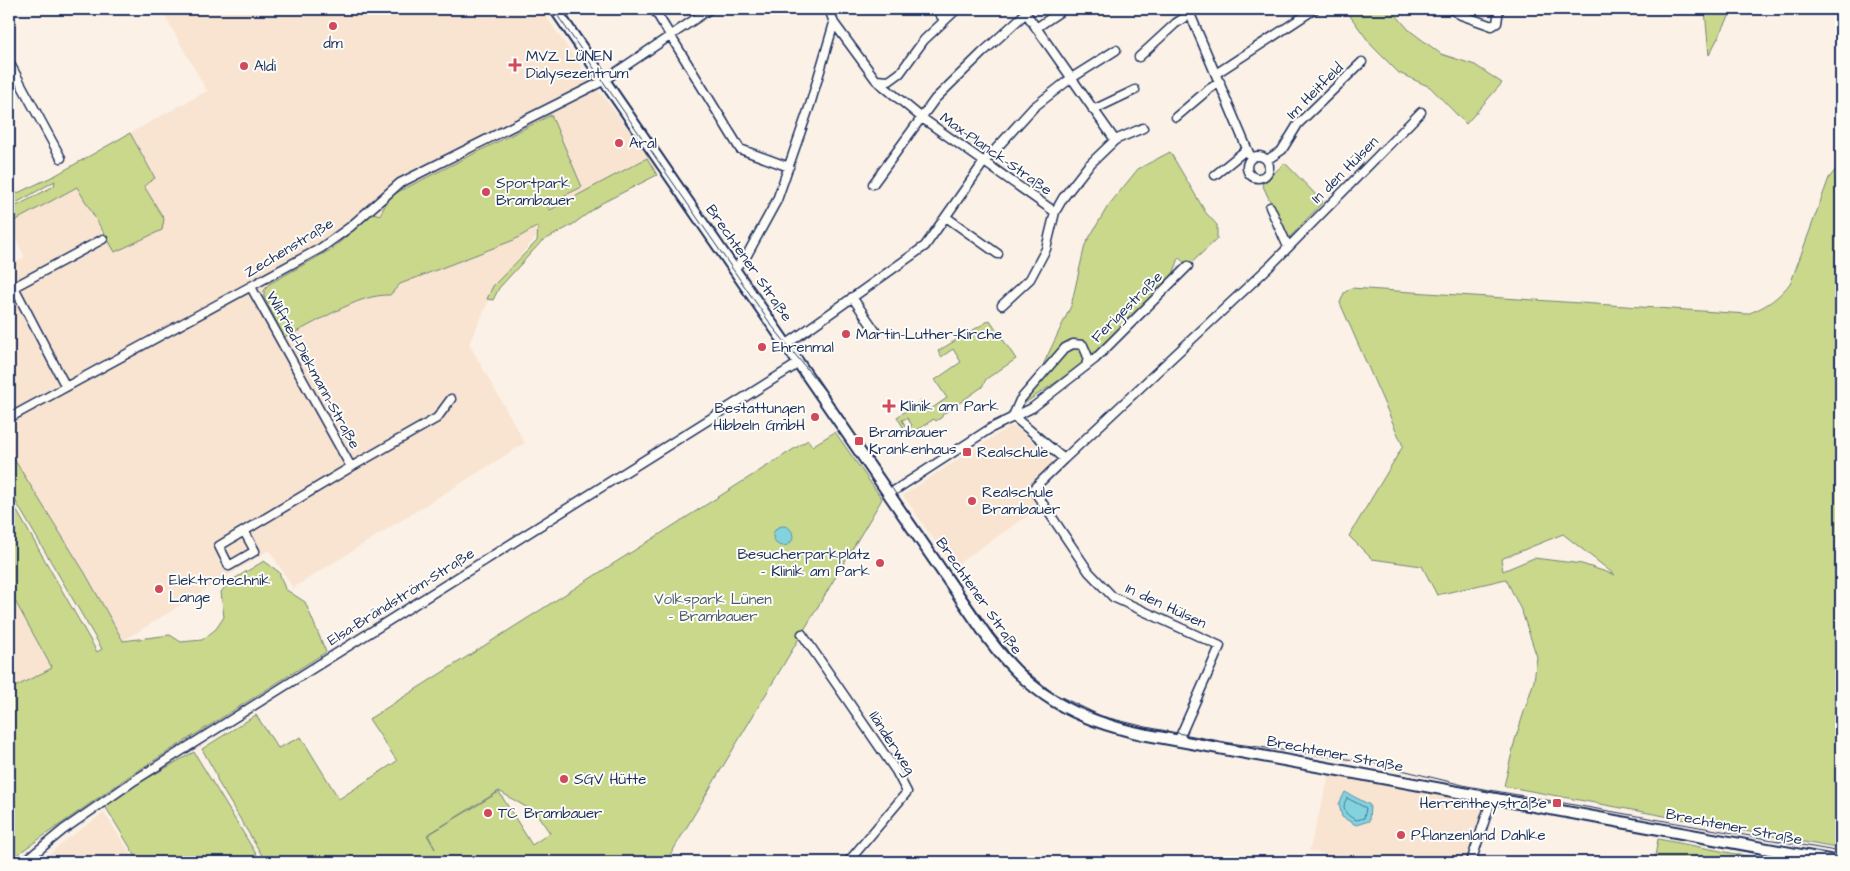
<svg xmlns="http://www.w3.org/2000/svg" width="1850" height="871" viewBox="0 0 1850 871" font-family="'Architects Daughter',sans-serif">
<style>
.built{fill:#f8e4d1}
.green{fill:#cad88c;stroke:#728475;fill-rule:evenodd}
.water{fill:#83d3df;stroke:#5991ab}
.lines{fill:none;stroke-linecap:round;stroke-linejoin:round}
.shore{stroke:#457192;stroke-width:1}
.minor-casing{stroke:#1b2f5e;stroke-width:11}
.major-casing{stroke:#1b2f5e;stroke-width:14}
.minor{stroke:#fdfcf7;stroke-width:8}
.major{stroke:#fdfcf7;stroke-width:10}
.tram{stroke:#1b2f5e;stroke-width:1}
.poi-dot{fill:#d1495b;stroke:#fdfcf7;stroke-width:2}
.labels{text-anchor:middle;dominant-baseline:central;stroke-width:4;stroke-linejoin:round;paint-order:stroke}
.poi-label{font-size:15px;fill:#1b2f5e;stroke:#fdfcf7;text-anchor:start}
.street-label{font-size:15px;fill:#1b2f5e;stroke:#fdfcf7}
.park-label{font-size:15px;fill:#47596a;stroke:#fdfcf7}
</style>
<rect width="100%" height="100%" fill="#fbf1e6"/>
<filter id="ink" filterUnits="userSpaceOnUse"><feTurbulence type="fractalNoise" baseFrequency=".02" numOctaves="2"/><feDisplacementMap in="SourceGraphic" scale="10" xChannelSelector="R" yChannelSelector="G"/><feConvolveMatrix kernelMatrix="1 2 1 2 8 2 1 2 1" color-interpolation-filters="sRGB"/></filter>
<g filter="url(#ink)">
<!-- built -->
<path class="built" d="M167 9H541L585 73 658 168 541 231 496 285 469 344 525 443 293 588 269 550 123 641 85 573 9 451V265L25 257 9 224 77 187 108 243 163 219 144 185 155 178 130 133 207 91 162 11Z
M1014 426 1050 456 1052 461 1050 467 1027 488 1040 507 953 567 903 495 1009 427Z
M9 590 53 670 9 693Z
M1330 773 1485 804 1466 862H1369L1309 851Z
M104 813 137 862H40L66 840Z"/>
<!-- green -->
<path class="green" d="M1345 9H1391L1409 30 1441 54 1475 65 1502 83 1466 124 1430 87 1399 73 1372 46Z
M1705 9H1733L1709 55 1705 11Z
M551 115 582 187 547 204 550 210 647 158 657 175 602 203 572 225 541 242 499 288 493 300 487 299 493 286 537 241 538 226 514 240 400 284 390 295C355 294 316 325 284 337L264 297V291L269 284 332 249 373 213 380 215 390 196Z
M130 133 155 178 144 186 164 219 162 230 115 252 77 187 9 224V210L54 186 55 181 9 207V197L56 175Z
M1170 152 1206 213 1217 225V239L1188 266 1179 258 1171 280 1092 358 1025 403 1071 306 1085 245 1108 206 1138 169Z
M1285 163 1323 202 1288 239 1262 184Z
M1841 163V849L1504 786 1515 740 1534 681 1537 657 1522 612 1506 579 1437 595 1422 566 1372 559 1349 536 1403 446 1340 303 1344 293 1351 288 1747 314C1766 307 1779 298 1791 282L1829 178ZM1563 534 1615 575 1582 564 1534 558 1503 571 1501 559Z
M990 320 1016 359 986 379 982 387 942 415V417L936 421 934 419 911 434 907 429 912 425 907 418 902 420 905 425 903 427 897 417 921 401 928 411 947 398 935 380 961 362 953 349 941 357 938 351Z
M835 432 882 499 666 862H266L218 782 215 772 202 749 256 715 278 748 301 737 339 799 397 761 369 719 808 440 812 446ZM499 791 536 813 550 833 532 845 499 792 428 835 435 849 427 835Z
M9 451 85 573 123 641 170 635 181 642 202 640 216 629 224 617 221 592 229 582 264 561 279 572 285 589 305 602 326 652 131 775 22 851 12 862H9V690L52 668 9 590V497L97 652 102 649 9 490Z
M194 752 261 862H139L105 806 137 784Z
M1658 839 1778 862H1654Z"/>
<!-- water -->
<path class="water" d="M773 536a10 10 0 1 1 20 0a10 10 0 1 1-20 0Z
M1345 792 1370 805 1369 821 1356 825 1342 817 1339 804Z"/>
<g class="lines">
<!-- shore -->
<path class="shore" d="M1347 798 1366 808 1364 818 1357 820C1346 816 1340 809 1347 798Z"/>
<defs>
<path id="minor" d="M654 9 740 149 789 167
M936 9 944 20
M1023 9 1115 140
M1188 9 1251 158
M1451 9 1461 15 1492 26 1497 23 1499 9
M834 23 876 80 922 118 1055 212
M1036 28 1064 9
M1139 57 1176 23 1190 14
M9 62 61 158
M1217 73 1315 9
M876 80 889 81 900 73 924 40 957 9
M1093 110 1135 90
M1176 117 1209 89 1220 82
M1247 167a11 11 0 1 1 22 0a11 11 0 1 1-22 0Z
M1267 160 1282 150 1298 124 1362 62
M1215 175 1247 149
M873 184 935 99 982 53 1026 13
M1270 207 1288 247
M946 217 998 254
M735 268 747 255 777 200 810 105 834 23 829 9
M852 297 876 332
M1002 305 1030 279 1046 249 1055 212 1063 198 1088 166 1115 140 1143 128
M787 344 925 246 984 162 1013 130 1034 107 1070 79 1116 50
M66 387 14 287 103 239
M1013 416 1064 459 1270 266 1421 112
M1013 416 1020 400 1065 348 1073 344 1083 345 1088 357 1086 366
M9 418 321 248 350 227 400 183 603 81 710 9
M1064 459 1033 489 1089 572 1113 597 1220 646 1178 741
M351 467 437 418 451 399
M889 494 991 428 1032 408 1095 359 1188 266
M244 531 255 551 229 566 219 546 351 467 251 287
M802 634 896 771 907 792 848 862
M24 862 63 830 135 780 799 363
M1471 862 1492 798"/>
<path id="major" d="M555 9 988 638C1030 695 1074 719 1142 734L1839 862"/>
</defs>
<!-- minor casing -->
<use href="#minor" class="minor-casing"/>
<!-- major casing -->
<use href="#major" class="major-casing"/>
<!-- minor -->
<use href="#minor" class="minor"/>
<!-- major -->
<use href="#major" class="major"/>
<!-- tram -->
<path class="tram" d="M553 9 772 326 829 396 980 617 1019 665 1053 693 1101 716 1146 727 1230 743 1369 762 1467 786 1841 852"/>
</g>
</g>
<!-- markers -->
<g class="poi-dot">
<circle cx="333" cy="26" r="5"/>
<path d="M512.5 57.5h5v5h5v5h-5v5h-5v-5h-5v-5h5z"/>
<circle cx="244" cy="66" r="5"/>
<circle cx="619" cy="143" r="5"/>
<circle cx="486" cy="192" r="5"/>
<circle cx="846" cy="334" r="5"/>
<circle cx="762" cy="347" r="5"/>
<path d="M886.5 398.5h5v5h5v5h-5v5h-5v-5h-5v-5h5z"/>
<circle cx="815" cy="417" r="5"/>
<rect x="854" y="436" width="10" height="10" rx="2.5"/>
<rect x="962" y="447" width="10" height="10" rx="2.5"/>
<circle cx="972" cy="501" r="5"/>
<circle cx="880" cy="563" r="5"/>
<circle cx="159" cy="589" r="5"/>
<circle cx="564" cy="779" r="5"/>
<rect x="1552" y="798" width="10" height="10" rx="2.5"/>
<circle cx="488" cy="813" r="5"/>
<circle cx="1401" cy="835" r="5"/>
</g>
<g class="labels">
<!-- poi labels -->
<g class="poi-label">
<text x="333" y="43" text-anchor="middle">dm</text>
<text x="526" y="56">MVZ LÜNEN<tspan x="526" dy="17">Dialysezentrum</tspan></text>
<text x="254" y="66">Aldi</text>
<text x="629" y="143">Aral</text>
<text x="496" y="183">Sportpark<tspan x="496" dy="17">Brambauer</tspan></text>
<text x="856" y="334">Martin-Luther-Kirche</text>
<text x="772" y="347">Ehrenmal</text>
<text x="900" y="406">Klinik am Park</text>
<text x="805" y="408" text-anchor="end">Bestattungen<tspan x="805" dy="17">Hibbeln GmbH</tspan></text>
<text x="869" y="432">Brambauer<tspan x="869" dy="17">Krankenhaus</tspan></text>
<text x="977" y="452">Realschule</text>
<text x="982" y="492">Realschule<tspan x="982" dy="17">Brambauer</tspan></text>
<text x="870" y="554" text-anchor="end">Besucherparkplatz<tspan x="870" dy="17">- Klinik am Park</tspan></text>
<text x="169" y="580">Elektrotechnik<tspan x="169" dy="17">Lange</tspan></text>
<text x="574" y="779">SGV Hütte</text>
<text x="1547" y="803" text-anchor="end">Herrentheystraße</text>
<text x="498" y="813">TC Brambauer</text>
<text x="1411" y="835">Pflanzenland Dahlke</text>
</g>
<!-- street labels -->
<g class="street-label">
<text transform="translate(1315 91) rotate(-45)">Im Heitfeld</text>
<text transform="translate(996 154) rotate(35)">Max-Planck-Straße</text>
<text transform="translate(1345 170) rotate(-45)">In den Hülsen</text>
<text transform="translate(289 248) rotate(-31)">Zechenstraße</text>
<text transform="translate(749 263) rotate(55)">Brechtener Straße</text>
<text transform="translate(1127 307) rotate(-45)">Ferigestraße</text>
<text transform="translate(313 370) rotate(61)">Wilfried-Diekmann-Straße</text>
<text transform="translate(979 596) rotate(55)">Brechtener Straße</text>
<text transform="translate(401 597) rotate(-32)">Elsa-Brändström-Straße</text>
<text transform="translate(1166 606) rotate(25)">In den Hülsen</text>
<text transform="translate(892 743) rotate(57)">Iländerweg</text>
<text transform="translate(1335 754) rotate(11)">Brechtener Straße</text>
<text transform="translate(1734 827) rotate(11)">Brechtener Straße</text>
</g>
<!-- park labels -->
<g class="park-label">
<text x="713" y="599">Volkspark Lünen<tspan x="713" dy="17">– Brambauer</tspan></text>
</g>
</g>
<!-- margin -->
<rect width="1850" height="871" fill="none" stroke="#fdfcf7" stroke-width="30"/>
<rect x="15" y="15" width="1820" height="841" fill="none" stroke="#1b2f5e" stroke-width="2" filter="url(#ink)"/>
</svg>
